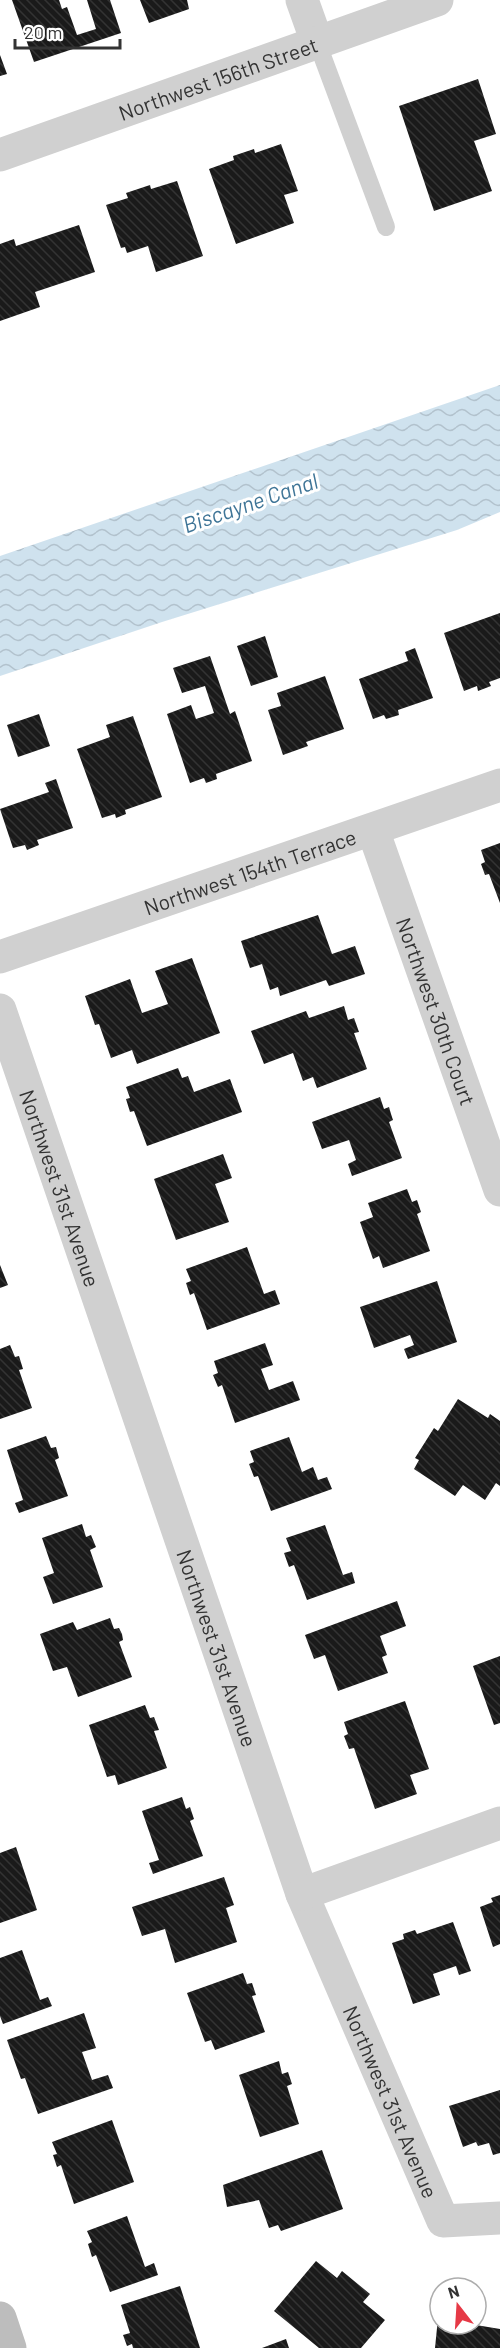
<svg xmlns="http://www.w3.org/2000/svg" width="500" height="2348" viewBox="0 0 500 2348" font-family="Barlow,sans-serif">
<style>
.water{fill:url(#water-waves)}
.building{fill:url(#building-back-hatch)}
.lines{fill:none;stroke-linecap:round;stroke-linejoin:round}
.lane{stroke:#d0d0d0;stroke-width:18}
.street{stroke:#d0d0d0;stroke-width:33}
.secondary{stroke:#bdbdbd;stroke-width:33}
.labels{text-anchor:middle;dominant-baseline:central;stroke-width:6;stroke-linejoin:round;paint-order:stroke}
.street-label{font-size:21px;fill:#333;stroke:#fff}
.water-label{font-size:22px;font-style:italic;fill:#3f7597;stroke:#fff}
</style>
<defs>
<pattern id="water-waves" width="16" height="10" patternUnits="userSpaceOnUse" patternTransform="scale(1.5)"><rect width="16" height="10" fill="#cfe2ee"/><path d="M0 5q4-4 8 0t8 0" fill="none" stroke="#b2c2cd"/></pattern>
<pattern id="building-back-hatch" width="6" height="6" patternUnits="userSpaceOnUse" patternTransform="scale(1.5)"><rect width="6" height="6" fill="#1a1a1a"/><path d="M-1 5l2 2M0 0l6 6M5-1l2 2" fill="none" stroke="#333"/></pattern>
</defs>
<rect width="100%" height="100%" fill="#fff"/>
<!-- water -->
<path class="water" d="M500 385V512L457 530 162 622 0 676V556Z"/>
<!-- building -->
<path class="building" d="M12 0H59L62 9 67 7 77 35 96 29 87 0H110L121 33 34 62Z
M140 0H187L189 9 149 23Z
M0 55 7 74 0 76Z
M478 79 496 134 474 141 492 191 434 211 399 106Z
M281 144 298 191 284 195 294 223 236 244 209 169 234 160 233 156 254 149 255 153Z
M177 181 203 256 156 272 148 246 127 253 125 247 121 248 106 205 128 198 126 193 150 185 151 189Z
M79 225 95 272 35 292 40 307 0 321V244L14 239 16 246Z
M500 613V678L489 682 491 686 478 691 477 686 464 691 444 633Z
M265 636 278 677 251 686 237 646Z
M415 648 433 698 398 710 399 715 386 719 384 715 373 719 359 679 408 661 405 652Z
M210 656 230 714 235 711 252 761 216 774 217 779 206 783 204 778 190 783 167 714 191 705 196 719 214 713 205 686 182 693 173 668Z
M325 676 344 729 306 742 308 746 283 755 268 710 281 706 277 693Z
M39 714 50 746 18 757 7 725Z
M133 716 162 797 125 810 126 814 116 818 115 814 102 818 77 749 110 737 106 725Z
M56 779 73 828 37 840 39 845 27 850 25 845 13 848 0 809 49 792 45 783Z
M500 843V903L489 874 485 875 481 864 485 862 481 850Z
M318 915 332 954 355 946 365 974 329 986 326 980 280 996 278 987 270 990 262 964 250 968 241 941Z
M192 958 220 1033 137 1064 132 1050 111 1058 99 1024 95 1025 85 996 130 979 142 1013 168 1004 155 971Z
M344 1006 348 1020 354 1018 359 1032 354 1033 367 1069 317 1088 313 1077 303 1081 293 1053 264 1064 251 1031 306 1011 309 1018Z
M178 1068 182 1078 188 1076 194 1092 230 1079 242 1112 147 1146 134 1111 130 1112 126 1099 130 1098 126 1087Z
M380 1097 384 1109 389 1107 391 1114 393 1120 389 1122 402 1158 352 1176 348 1164 356 1160 349 1140 322 1149 312 1122Z
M223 1154 232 1178 215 1184 229 1222 176 1240 154 1179Z
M407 1189 412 1202 417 1200 421 1212 417 1214 430 1251 383 1268 379 1256 373 1259 360 1222 373 1217 368 1203Z
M247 1247 264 1294 275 1290 280 1304 207 1330 194 1293 190 1295 186 1283 191 1281 186 1269Z
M0 1265 8 1285 0 1288Z
M437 1281 457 1342 408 1359 404 1349 414 1345 410 1335 374 1348 360 1307Z
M265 1343 273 1365 261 1369 269 1390 293 1381 300 1400 235 1423 222 1385 218 1387 213 1375 218 1373 214 1361Z
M10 1345 15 1357 19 1356 23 1369 19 1370 32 1408 0 1419V1349Z
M458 1399 488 1418 490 1414 500 1421V1486L496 1483 485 1500 463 1485 455 1496 414 1469 419 1460 415 1458 434 1428 438 1431Z
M46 1436 51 1448 56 1447 59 1458 55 1460 68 1496 19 1513 15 1503 23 1500 7 1450Z
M289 1437 302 1472 313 1467 318 1480 327 1477 332 1489 271 1511 258 1476 254 1477 249 1464 254 1462 250 1451Z
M82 1524 86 1537 91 1535 96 1547 90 1550 103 1587 53 1604 43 1577 54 1573 42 1538Z
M325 1525 343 1575 352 1572 355 1583 307 1600 294 1565 289 1567 284 1553 291 1551 286 1538Z
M397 1601 406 1626 380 1636 387 1655 382 1657 388 1673 338 1691 325 1655 314 1659 305 1635Z
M110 1618 114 1629 119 1628 122 1634 123 1640 119 1642 132 1677 78 1697 67 1667 53 1671 40 1634 73 1622 77 1630Z
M500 1656V1723L494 1725 473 1666Z
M405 1701 429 1769 410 1775 417 1794 375 1809 354 1748 349 1749 344 1736 348 1734 344 1722Z
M145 1705 150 1718 154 1717 159 1730 154 1731 167 1768 118 1785 115 1775 107 1777 89 1725Z
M182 1797 186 1809 190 1807 194 1819 190 1821 203 1856 153 1874 149 1863 159 1860 142 1811Z
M16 1847 37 1910 0 1923V1853Z
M224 1877 234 1905 226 1908 237 1942 175 1963 165 1929 142 1936 132 1907Z
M500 1895V1944L493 1947 480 1907 493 1902 491 1898Z
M453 1922 471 1971 459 1975 456 1966 433 1974 440 1995 413 2004 392 1943 404 1939 403 1934 415 1930 417 1934Z
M22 1950 40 2000 48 1997 52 2006 3 2024 0 2016V1958Z
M243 1973 247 1984 252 1983 256 1995 252 1996 265 2032 215 2050 211 2040 205 2042 187 1993Z
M84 2013 96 2048 82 2052 92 2080 108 2075 113 2088 38 2114 25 2078 21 2079 7 2040Z
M279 2061 282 2074 288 2072 292 2084 287 2086 299 2124 260 2137 239 2075Z
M500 2090V2153L493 2155 489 2143 478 2146 476 2142 463 2147 449 2106Z
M112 2120 134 2182 74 2204 61 2165 57 2167 53 2155 57 2154 52 2142Z
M322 2150 343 2209 281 2231 278 2225 269 2228 259 2200 227 2207 223 2185Z
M127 2216 145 2267 154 2263 158 2275 110 2292 96 2255 92 2257 88 2244 92 2242 87 2231Z
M316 2261 337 2278 342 2271 370 2294 363 2302 385 2320 361 2348H319L274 2311Z
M180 2286 200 2348H133L132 2344 127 2346 123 2335 130 2333 121 2305Z
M438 2318 440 2324H470L500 2329V2348H435Z
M286 2339 289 2348H262Z"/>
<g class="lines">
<!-- lane -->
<path class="lane" d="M317 42 386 227"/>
<!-- street -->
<g class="street">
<path d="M302 0 317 42"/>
<path id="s1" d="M0 155 437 0"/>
<path id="s2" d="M373 830 500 1190"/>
<path id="s3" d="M0 957 500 785"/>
<path id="s4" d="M0 1010 302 1894 443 2221 500 2218"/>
<path d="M302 1894 500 1823"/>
</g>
<!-- secondary -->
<path class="secondary" d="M0 2318 10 2348"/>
</g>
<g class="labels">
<!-- street labels -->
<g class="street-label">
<text stroke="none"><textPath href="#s1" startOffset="231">Northwest 156th Street</textPath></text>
<text stroke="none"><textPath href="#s3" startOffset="264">Northwest 154th Terrace</textPath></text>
<text stroke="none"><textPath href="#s2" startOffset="192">Northwest 30th Court</textPath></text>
<text stroke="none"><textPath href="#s4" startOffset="188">Northwest 31st Avenue</textPath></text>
<text stroke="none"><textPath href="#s4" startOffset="674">Northwest 31st Avenue</textPath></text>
<text stroke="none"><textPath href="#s4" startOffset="1160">Northwest 31st Avenue</textPath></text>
</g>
<!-- water labels -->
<g class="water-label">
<text transform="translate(250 502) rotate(-19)">Biscayne Canal</text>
</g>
</g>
<!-- north arrow -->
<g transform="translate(458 2306) rotate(343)"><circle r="28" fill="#ffffff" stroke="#adadad" stroke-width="1.5"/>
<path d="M0-4.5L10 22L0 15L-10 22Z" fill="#e63946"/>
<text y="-9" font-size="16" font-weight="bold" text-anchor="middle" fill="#333333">N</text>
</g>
<!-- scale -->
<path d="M15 39v9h105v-9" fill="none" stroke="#333333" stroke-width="3"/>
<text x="24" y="39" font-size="18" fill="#333333" stroke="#ffffff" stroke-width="4.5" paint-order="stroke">20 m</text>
</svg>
